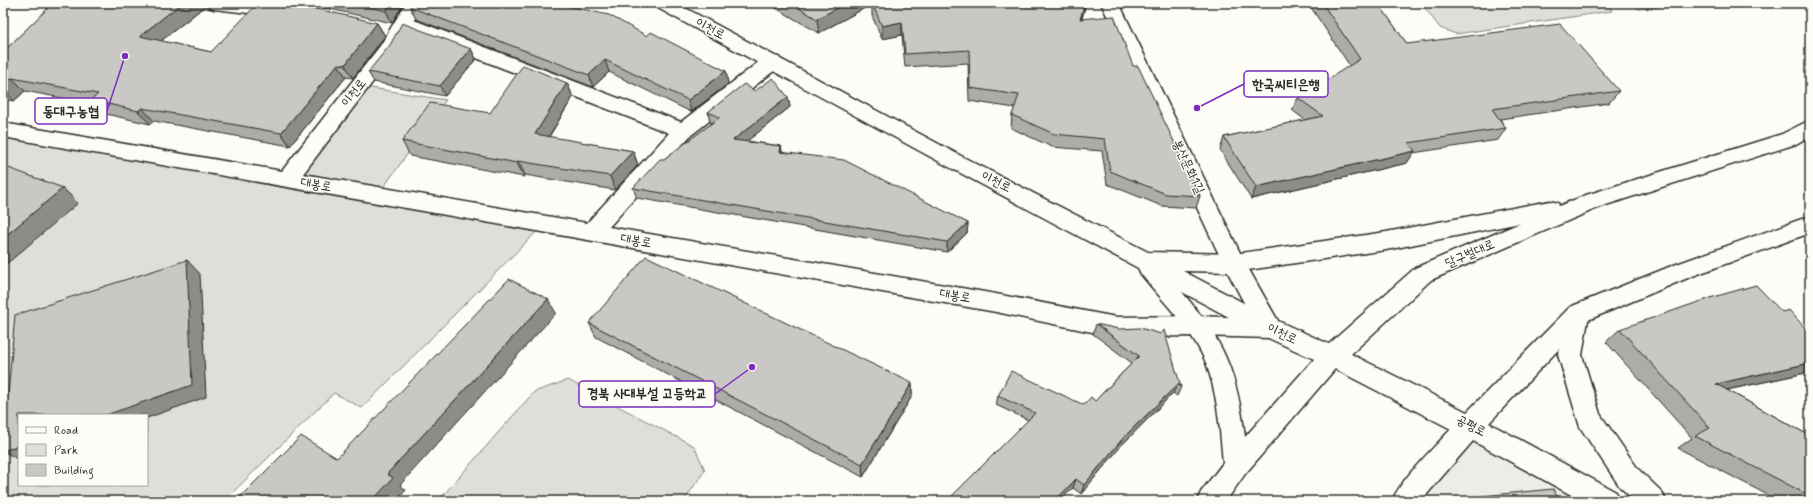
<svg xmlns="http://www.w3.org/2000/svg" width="1813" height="504" viewBox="0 0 1813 504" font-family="Mynerve,'Poor Story',sans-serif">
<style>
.built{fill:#edece8}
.green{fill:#dfdeda;stroke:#858482;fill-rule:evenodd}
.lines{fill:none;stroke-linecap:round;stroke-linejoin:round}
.minor-casing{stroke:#2b2b2b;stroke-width:3}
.major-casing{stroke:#2b2b2b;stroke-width:3}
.minor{fill:#fdfcf7;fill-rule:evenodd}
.major{fill:#fdfcf7;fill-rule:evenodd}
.wall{fill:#adaca9;stroke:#2b2b2b}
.shaded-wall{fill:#8d8c89;stroke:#2b2b2b}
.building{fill:#c9c8c4;stroke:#2b2b2b}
.labels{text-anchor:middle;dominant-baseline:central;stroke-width:3;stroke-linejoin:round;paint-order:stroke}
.street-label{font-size:13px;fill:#2b2b2b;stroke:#fdfcf7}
.leader{fill:none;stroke:#7b2cbf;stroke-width:1.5}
.callout-dot{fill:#7b2cbf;stroke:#fdfcf7;stroke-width:1.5}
.callout{fill:#fdfcf7;stroke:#7b2cbf;stroke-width:1.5}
.callout-label{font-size:14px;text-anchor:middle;font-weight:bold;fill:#2b2b2b}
</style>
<rect width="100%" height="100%" fill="#fdfcf7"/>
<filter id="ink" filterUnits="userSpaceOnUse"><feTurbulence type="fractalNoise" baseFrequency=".025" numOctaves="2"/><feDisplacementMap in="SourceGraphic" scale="8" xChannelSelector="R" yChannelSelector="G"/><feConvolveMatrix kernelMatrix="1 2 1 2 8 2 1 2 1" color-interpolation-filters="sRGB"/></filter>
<g filter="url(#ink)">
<!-- built -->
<path class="built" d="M1470 426 1607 501H1405Z"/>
<!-- green -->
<path class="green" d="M1421 3H1608L1612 11 1456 34 1440 28Z
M1632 3H1684L1685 4 1638 9Z
M359 86 446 100 378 195 544 224 362 408 334 393 224 501H3V130L287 180ZM19 415H147V485H19Z
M568 380 694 446 705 470 684 501H438L534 392Z"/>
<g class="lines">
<defs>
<path id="minor" d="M205 3H264L289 7 292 11 289 15 283 17 214 9 208 7Z
M406 3H424L414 20 681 122 765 57 772 56 779 57 781 62 779 67 690 136 609 227 996 294 1116 317 1196 316 1252 318 1223 263 1101 3H1119L1243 259 1282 328 1278 335 1270 338 1196 336 1116 337 996 312 3 137V123L282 171 380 46ZM407 31 669 133 587 223 303 174 394 54Z"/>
<path id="major" d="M653 3H676L963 157 1148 252 1234 254 1386 232 1550 201 1558 203 1559 206 1586 195 1782 134 1810 120V136L1796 144 1600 207 1431 280 1351 354 1467 412 1570 307 1674 265 1810 216V233L1690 277 1588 320 1582 355 1600 414 1638 469 1662 492 1666 501H1635L1620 487 1580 427 1558 355 1559 349 1489 423 1616 492 1620 501H1582L1473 441 1421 501H1392C1403 476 1433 449 1451 429L1335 369 1245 474 1226 501H1197L1201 492 1223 463C1220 430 1218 395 1206 363 1193 330 1163 302 1141 274L1138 268 949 167 656 7ZM1520 223 1415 268 1329 344 1278 321 1183 271 1234 272 1386 250ZM1182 292 1262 335 1314 359 1245 437C1237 372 1224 341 1182 292Z"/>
</defs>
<!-- minor casing -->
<use href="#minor" class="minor-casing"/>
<!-- major casing -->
<use href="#major" class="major-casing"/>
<!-- minor -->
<use href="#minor" class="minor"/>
<!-- major -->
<use href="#major" class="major"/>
</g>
<!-- wall -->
<path class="wall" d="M54 3H204L205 6 161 41 211 52 377 23 385 36 353 78 346 77 290 146 154 121 150 124 102 113 94 104 25 91 14 101 3 99V52Z
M280 3H404L392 23 330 9Z
M767 3H1086L1082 19 1133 66 1200 196 1196 208 1162 206 1107 184 1102 151 1052 147 1011 128 1012 115 1015 108 969 101 968 63 905 67 902 35 882 39 872 16V4L819 33Z
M1308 3H1378L1407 44 1619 91 1609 103 1500 119 1506 128 1498 140 1413 153 1407 163 1251 199 1220 150 1224 137 1305 120 1292 110 1298 98 1350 66Z
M410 7 647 36 726 71 728 84 691 112 609 72 593 87 416 19Z
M471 49 476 59 445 96 374 82 368 72Z
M567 83 573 97 549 137 633 151 638 165 615 190 525 175 524 177 410 156 402 141 490 113Z
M755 91 788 97 790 107 747 141 781 146 782 152 968 223 967 233 947 252 637 198 633 188 664 159 712 123 710 122 708 112Z
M1782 312 1805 328 1810 326V372L1727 390 1810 436V501H1779L1678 448 1692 438 1606 342 1620 329Z
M589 323 912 383V396L863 477 596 337Z
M1096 324 1181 387 1177 396 1173 393 1121 446 1081 494 1073 488 1028 420 996 405 998 396 1084 405 1095 401 1132 363 1093 334Z"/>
<!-- shaded-wall -->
<path class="shaded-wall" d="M182 3H204L205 6 151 49 140 36Z
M390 3H404L392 23 386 11Z
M846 3H872V4L819 33 817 19Z
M1085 3H1086L1078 32 1080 19Z
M902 22V35L882 39V26Z
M377 23 385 36 353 78 345 65Z
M471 49 476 59 445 96 440 86Z
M605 60 609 72 593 87 589 75Z
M338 64 346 77 290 146 281 133Z
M726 71 728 84 691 112 688 100Z
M12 78 25 91 14 101 3 89V86Z
M567 83 573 97 541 149 535 134Z
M788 97 790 107 736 150 733 140Z
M142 108 154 121 150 124 138 111Z
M781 146 783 156 780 152Z
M633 151 638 165 615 190 610 176Z
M1415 151 1407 163 1251 199 1256 187Z
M518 161 525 175 524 177 517 163Z
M63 188 78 203 3 267V238Z
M968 223 967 233 947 252V242Z
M187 260 200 274 206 397 147 418V415H106Z
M548 299 556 313 400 485 406 490 396 501H372L387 474Z
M1810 363V372L1699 396 1716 384Z
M912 383V396L863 477 862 464Z
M1178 384 1173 393 1121 446 1081 494 1084 485 1124 437Z
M19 445V460L3 451Z
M1076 479 1073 488 1060 501H1055Z"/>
<!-- building -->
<path class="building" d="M54 3H182L140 36 211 52 258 3 322 10 377 23 345 65 338 64 281 133 142 108 138 111 91 100 98 94 12 78 3 86V52L49 7Z
M353 3H390L386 11Z
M412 3H556L609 15 647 36 651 32 726 71 688 100 605 60 589 75 410 7Z
M791 3H846L817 19Z
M872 3H1085L1080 19 1114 16 1133 66H1138L1200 196 1166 194 1110 171 1105 139 1054 134 1012 115 1019 95 970 88 969 50 905 54 902 22 882 26Z
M1322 3H1378L1407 44 1560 24 1619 91 1492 109 1506 128 1408 143 1415 151 1256 187 1224 137 1323 116 1298 98 1360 59Z
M402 23 471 49 440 86 368 72 390 45Z
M523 65 567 83 535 134 633 151 610 176 518 161 517 163 402 141 430 103 490 113Z
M773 78 788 97 733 140 781 146 780 152 844 160 968 223 947 242 633 188 660 159H664L720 117 708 112 744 84 755 91Z
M3 166 63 188 3 238Z
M646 256 912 383 862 464 589 323Z
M187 260 192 385 106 415H19V445L3 451 15 315Z
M509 279 548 299 387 474 393 478 372 501H236L301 436 337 458Z
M1756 285 1782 312 1789 310 1805 328 1810 326V363L1716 384 1810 436V496L1695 436 1710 428 1620 329 1710 298Z
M1096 324 1119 329 1140 328 1161 334 1164 330 1181 387 1178 384 1124 437 1084 485 1076 479 1055 501H947L1035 413 998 396 1011 371 1084 405 1091 397 1095 401 1139 356Z
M1553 489 1560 501H1452L1451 499Z"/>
</g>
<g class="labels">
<!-- street labels -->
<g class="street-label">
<text transform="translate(710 29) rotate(28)">이천로</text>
<text transform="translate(354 93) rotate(-52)">이천로</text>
<text transform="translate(1188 167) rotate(65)">봉산문화1길</text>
<text transform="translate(996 182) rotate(26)">이천로</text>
<text transform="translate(316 185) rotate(10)">대봉로</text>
<text transform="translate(636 241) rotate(10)">대봉로</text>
<text transform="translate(1470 254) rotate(-23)">달구벌대로</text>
<text transform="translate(955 296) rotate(10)">대봉로</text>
<text transform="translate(1282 334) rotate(25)">이천로</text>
<text transform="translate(1471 426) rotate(27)">공평로</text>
</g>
</g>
<!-- callouts -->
<path class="leader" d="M1197 108L1244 84M125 56L107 111M752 367L715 394"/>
<g class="callout-dot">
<circle cx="1197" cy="108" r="4"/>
<circle cx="125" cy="56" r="4"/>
<circle cx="752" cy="367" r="4"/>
</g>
<g class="callout">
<rect x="1244" y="71" width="84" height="26" rx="4"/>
<rect x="35" y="98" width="72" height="26" rx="4"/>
<rect x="579" y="381" width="136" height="26" rx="4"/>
</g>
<g class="callout-label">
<text x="1286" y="89">한국씨티은행</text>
<text x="71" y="116">동대구농협</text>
<text x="647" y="398">경북 사대부설 고등학교</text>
</g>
<!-- margin -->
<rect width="1813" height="504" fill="none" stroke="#fdfcf7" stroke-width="16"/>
<rect x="8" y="8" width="1797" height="488" fill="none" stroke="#2b2b2b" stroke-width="1.5" filter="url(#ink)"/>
<!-- legend -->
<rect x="18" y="414" width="130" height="72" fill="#fdfcf7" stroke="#a9a8a5"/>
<rect x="26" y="427" width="20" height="6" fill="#fdfcf7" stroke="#a9a8a5"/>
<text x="54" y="434" font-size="12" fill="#2b2b2b">Road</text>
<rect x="26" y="444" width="20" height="12" fill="#dfdeda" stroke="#a9a8a5"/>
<text x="54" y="454" font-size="12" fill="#2b2b2b">Park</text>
<rect x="26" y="464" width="20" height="12" fill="#c9c8c4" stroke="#a9a8a5"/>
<text x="54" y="474" font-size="12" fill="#2b2b2b">Building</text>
</svg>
